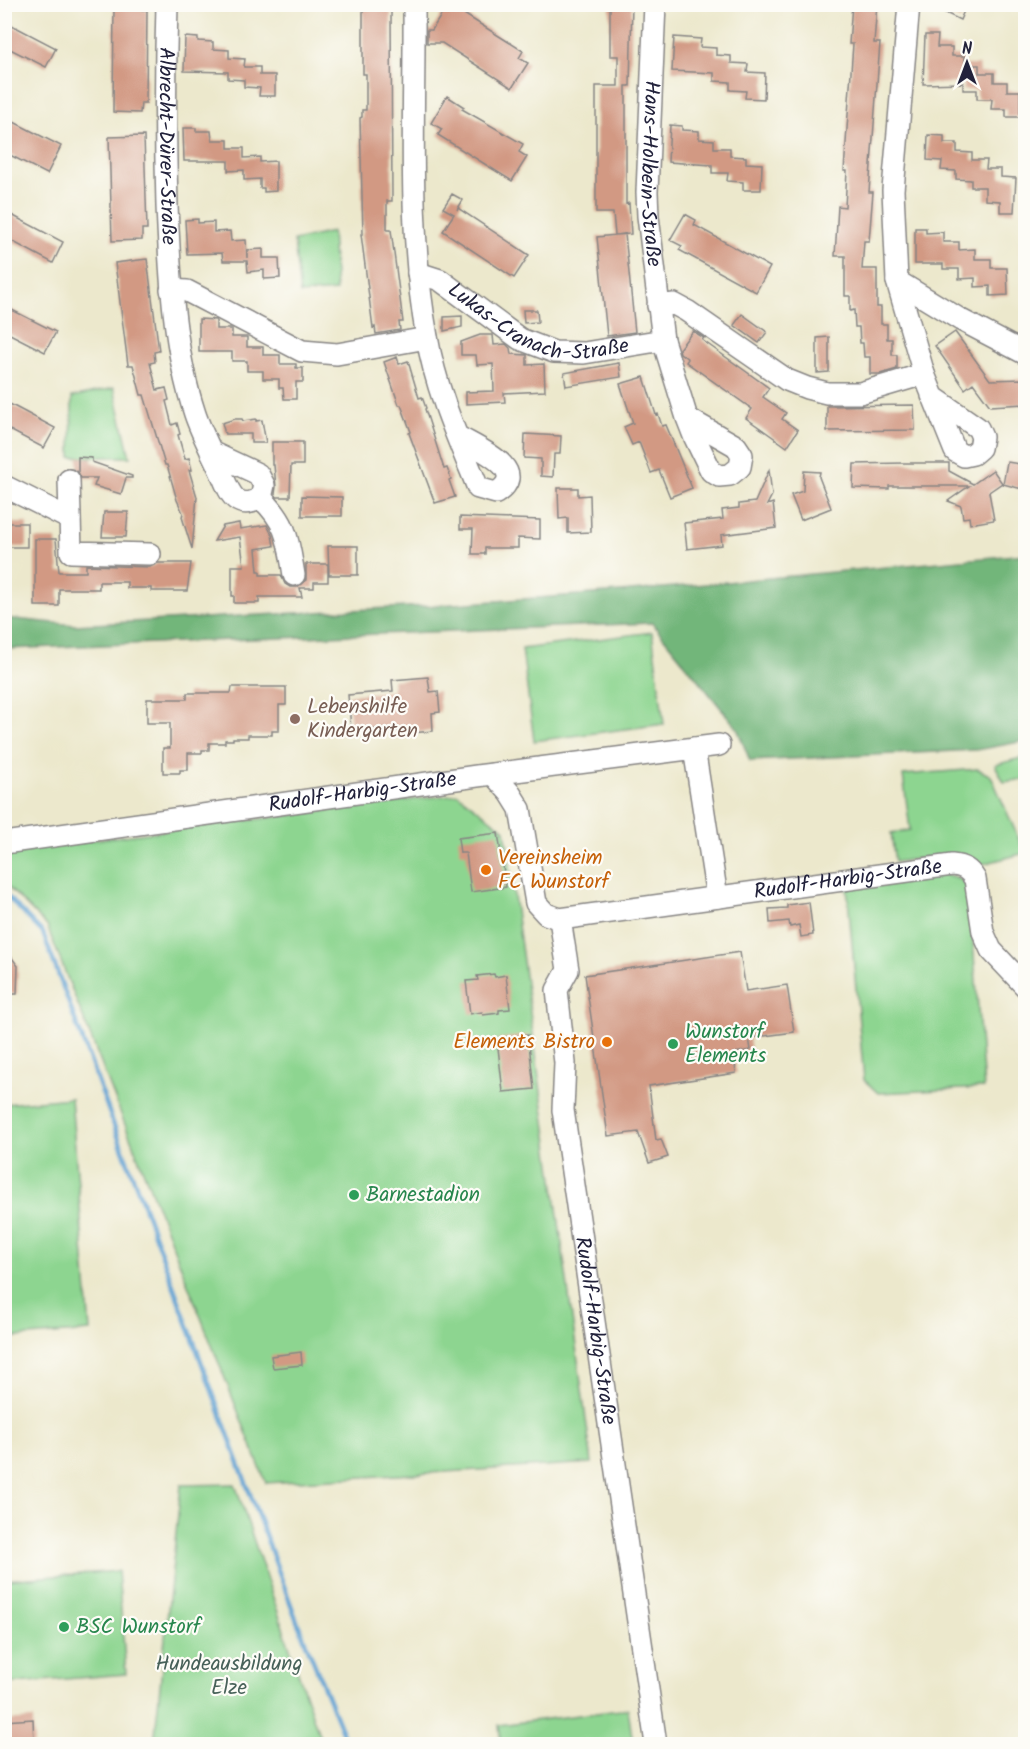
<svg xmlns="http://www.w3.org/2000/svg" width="1030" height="1749" viewBox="0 0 1030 1749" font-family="Kalam,sans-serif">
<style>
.green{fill:#8dd590;stroke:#587c66;stroke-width:1.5}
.forest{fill:#72b67a;stroke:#4a6c5a;stroke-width:1.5}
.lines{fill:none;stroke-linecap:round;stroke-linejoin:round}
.stream{stroke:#5ea0d1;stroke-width:4.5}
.building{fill:#d29983}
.minor-casing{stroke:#878584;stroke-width:24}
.minor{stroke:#fff;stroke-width:21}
.education-dot{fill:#8d6e63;stroke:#fdfcf7;stroke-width:2}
.food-dot{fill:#e8710a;stroke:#fdfcf7;stroke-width:2}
.leisure-dot{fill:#2e9e5b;stroke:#fdfcf7;stroke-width:2}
.labels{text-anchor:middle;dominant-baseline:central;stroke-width:4.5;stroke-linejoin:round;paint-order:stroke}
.street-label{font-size:21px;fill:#22223b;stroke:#fdfcf7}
.education-label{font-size:21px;fill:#785e54;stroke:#fdfcf7;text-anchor:start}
.food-label{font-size:21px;fill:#c56008;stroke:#fdfcf7;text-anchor:start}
.leisure-label{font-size:21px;fill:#27864d;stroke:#fdfcf7;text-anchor:start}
.park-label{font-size:21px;fill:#476159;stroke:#fdfcf7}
</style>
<rect width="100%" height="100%" fill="#fdfcf7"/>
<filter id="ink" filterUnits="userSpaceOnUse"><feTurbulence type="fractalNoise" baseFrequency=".0167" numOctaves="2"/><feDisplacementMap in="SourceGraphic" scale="12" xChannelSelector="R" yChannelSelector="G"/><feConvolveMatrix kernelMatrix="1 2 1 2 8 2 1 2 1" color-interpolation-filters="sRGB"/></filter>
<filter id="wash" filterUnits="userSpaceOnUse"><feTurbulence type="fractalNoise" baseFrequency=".008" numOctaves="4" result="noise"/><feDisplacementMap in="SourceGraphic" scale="24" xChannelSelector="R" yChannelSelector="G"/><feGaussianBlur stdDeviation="1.35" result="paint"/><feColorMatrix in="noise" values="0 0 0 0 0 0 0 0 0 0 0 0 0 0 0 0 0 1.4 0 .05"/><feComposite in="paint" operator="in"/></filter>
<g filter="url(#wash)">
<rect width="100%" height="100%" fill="#ece8cc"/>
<!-- green -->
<path class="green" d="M332 232 336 291 300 294 294 241Z
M114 388 130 457H71L72 397Z
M652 632 664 724 534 741 522 649Z
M1025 757V779L1004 782 995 765Z
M978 769 991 776 1025 853 983 864 947 855 895 862 891 833 910 830 903 775Z
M458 794 505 830 592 1463 266 1483 47 926 5 884 4 851Z
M944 874 959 878 969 888 984 1088 878 1093 864 1080 847 887Z
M71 1098 90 1331 5 1338V1104Z
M235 1484 322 1744H154L181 1485Z
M118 1571 126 1674 5 1684V1580Z
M628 1709 633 1744H501L499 1725Z"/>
<!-- forest -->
<path class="forest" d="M1025 554V741L977 750 750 761 737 728 652 623 5 649V618L75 625 426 606 620 592Z"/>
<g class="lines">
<!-- stream -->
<path class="stream" d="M4 893 43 933 297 1621 347 1744"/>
</g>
<g id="blocks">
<!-- building -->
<path class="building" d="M114 4H142V10H147L146 103H141L140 113 113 112Z
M363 4H387V10H391L392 201H387V230H391L403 322H399L400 330 376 334 375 327 373 328 361 234H363L360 118 362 117V110H366V74H363Z
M448 4 523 51 519 58 528 63 512 88 442 43H427V30H432Z
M610 4H632L630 86H626V204L629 203 631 234 615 235 613 213H596V86H618V56H610Z
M852 4H877L874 43H880L869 192H873L869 241H864L862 269H877V307H881V324H887V339H892V355H897V369L880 374H870V357H864L863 343H860L859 327H855L854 310 850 311V296H845V256H835L838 206 845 207 847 171H844L853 44H849Z
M927 4H967L960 20Z
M4 21 56 48 46 67 4 46Z
M925 35H938L937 47H952V56H965V65H979V73H994V82H1007V91H1020V117H1006V109H991L992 99H977V90H963V83L923 84Z
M185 37 198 38V41L213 42V49L229 50V58L245 59 244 67H260V75H275V96H259L260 88 244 87V80L228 79V72L184 71Z
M674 37 701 39 700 47 716 48V55L731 56V63L748 64 747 72 765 73 764 99 745 98 746 91 730 90V82L714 81V73L672 71Z
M447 96 464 107 462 109 523 144 519 152 527 157 512 181 438 135 442 129 431 123Z
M4 117 61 146 47 174 4 152Z
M670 125 682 126V130L699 131V139L714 140V148H730V156L746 157V163L762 164 761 190H743V182L727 181 728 173H712V165L668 162Z
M183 128H196V131H211L212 140H228V148H244V158L260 157V162L276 161V191L264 192V188H260V179L244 180V170L228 171V161H184Z
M928 135 944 136V143H957V152L972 153V160H987L986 169H1001V177L1016 178 1014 212H1000V201L985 200V187H971V180L956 179V171L941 170 942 161 927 160Z
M144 136 147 229H142V240L112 241 109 137Z
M452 194 463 200 457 210 458 208 529 255 514 278 443 231 454 214 443 208Z
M4 211 63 242 53 263 4 237Z
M685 214 696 220 694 225 770 267 756 292 679 250 682 246 670 240Z
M198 219V223L214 222V232L230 231 231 241 246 240 247 258V250L263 249V258H279L280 278 264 279V270L248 272 247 261H223L222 253 187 254 185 220Z
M915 228H926V233L943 232V242H959V250L975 249V259H991V268H1007L1008 295 990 296V286L975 287V278L959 279V269H943V264H915Z
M625 234 635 332 607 336 597 237Z
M147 259 159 351 154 352 155 362 150 363 157 390 166 388 169 400 166 401 172 425 177 423 180 434 178 435 185 459 189 458 192 470H189L197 497 192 549 182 517 183 513 177 500 167 465H165L144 395H141L133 365H128L115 263Z
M4 306 56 332 45 352 4 331Z
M523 310H537L538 322 524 323Z
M742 314 767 332 759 343 734 325Z
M462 316V327L444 331V317Z
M199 319 216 320V329H232V337H247V347H263V355H280V364H296V368H303V382H296V399H284L283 388H279V379H263V371H247V361H232V352H199Z
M693 331 704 338 702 340 769 388 763 397 786 413 782 419 798 430 787 447 746 418 752 409 686 362 688 359 680 353 679 349Z
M955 332 990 380 1026 379V404L990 406 973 383 965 389 935 346Z
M480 335H493L494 345 506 344 510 348 511 354 527 355V365L544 364 545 391 504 393 505 402 466 404V392L494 391 493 364 477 365 476 355H461V342Z
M829 337V372L817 373V338Z
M397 357 399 364 408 361 419 398 422 397 426 408 425 409 444 469 447 468 451 479 449 480 455 497 435 503 409 433 411 432 401 405H399L384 362Z
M619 363 621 377 566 386 564 373Z
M644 377 656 415 658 414 662 426 666 425 692 488 670 497 659 470 651 473 639 442 632 445 624 427 633 423 620 384Z
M4 401 55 428 44 448 4 427Z
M914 405 915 430 827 431V406Z
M235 419H242L243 421 256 419V421L262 420 266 443H251V434H225L222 423Z
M525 434 561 436 560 454H554L553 477 541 476V459L524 458Z
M272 442H303V465H291L290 497H277L275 494 276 487 274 465H272Z
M78 457 92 458V462L132 476V478H126L121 494 94 486 97 478H81L78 472Z
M1007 462 1026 465V490L1003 484Z
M904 463H949V471L973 484 993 470 1002 483 989 492 994 520 970 524 969 517 963 518 961 506 948 501 969 486H889V489L853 488 854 464Z
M769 470 772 495 767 505 773 503 776 528 721 535 722 545 687 549 684 523 723 519 722 510 739 508V504L755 502Z
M804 471 820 472 819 477 831 508 801 520 791 495 803 491Z
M558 488H578V496L590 495 591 532 568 533V518L559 519Z
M302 496 342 497V516H302Z
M104 512H128L126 537H102Z
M460 517 540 520V539L518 538V548H485V554H472L473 529H460Z
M4 523H27V547H4Z
M239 523 240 529 267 525 272 535 274 546 256 549 258 571H260V575H281L285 584 290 587H297L306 580V564H328V582H314V588H300L302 597H259V603H234V596H232V566H244L240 537 214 541 223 526Z
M35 539H56L59 572H86V565L150 567 158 563H191L187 591H151V588H127V582H99V589H59V606H35Z
M328 546H358V575H329Z
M428 677 430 692 438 691 440 712 432 713 433 731 411 733V729L396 731V727L359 731V727L351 728 348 695 393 691 392 680Z
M232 687H286V705H279V731H272V735H248V738H233V740H225V743H209V750H202V753H188V770H180V773H163V748H170V723H147V699H187V693H231Z
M498 833 506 887 471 892 466 853H460L458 838Z
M809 902 813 935 801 937 799 925 790 927 789 921 770 923 769 909 787 908V905Z
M4 947 18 966 17 994H4Z
M740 952 746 991 787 985 794 1032 749 1038 751 1050 734 1053 736 1073 649 1086 656 1140 661 1139 668 1157 649 1163 638 1132 608 1136 585 975Z
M494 974 495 977 506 975 510 1009 499 1010V1013L483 1015 482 1012 470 1014 466 981 478 980 477 976Z
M528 1035 534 1089 503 1092 497 1039Z
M301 1352 302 1365 273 1368 271 1356Z
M33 1719 34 1744H4V1721Z"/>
</g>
</g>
<g filter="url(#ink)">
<use href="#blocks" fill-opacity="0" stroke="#878584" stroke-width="1.5"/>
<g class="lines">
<defs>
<g id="minor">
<path id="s1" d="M167 4C165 72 165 138 167 206 170 274 173 348 195 414 201 432 211 451 219 468 229 489 233 513 261 498L264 485 258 474 211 452"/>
<path d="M414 4C415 115 407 228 427 337 436 390 458 439 478 488L496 493C533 470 475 447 457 436"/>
<path id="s2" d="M655 4 647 192 648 216 663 340 687 418 694 436 711 471 719 476 730 475 740 467 742 455 736 446 687 418"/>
<path d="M909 4 893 190 897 281 924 374 955 451 964 456 973 454 980 448 982 437 978 428 932 396"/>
<path id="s3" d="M418 273 440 280 520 339 554 352 584 353 663 340"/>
<path d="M897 281 961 320 1026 354"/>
<path d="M171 290 187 291 302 351 337 354 427 338"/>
<path d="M658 306 674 304 687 311 787 380 807 388 827 393H860L924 374"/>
<path d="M69 480 71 552 150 554"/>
<path d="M4 486 70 519"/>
<path d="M261 498C288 524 288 540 294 575"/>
<path d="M694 748 717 897"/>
<path id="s4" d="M493 774 510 793 520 809 536 903 546 914 560 919 952 865C963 866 969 869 975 879L983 932 991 950 1026 987"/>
<path id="s5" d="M4 843 477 776 719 745"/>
<path id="s6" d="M560 919 568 970 557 990 565 1063 563 1110 656 1744"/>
</g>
</defs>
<!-- minor casing -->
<use href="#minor" class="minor-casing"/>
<!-- minor -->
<use href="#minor" class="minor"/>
</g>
</g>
<!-- markers -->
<circle class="education-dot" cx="295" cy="719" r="6"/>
<g class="food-dot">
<circle cx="486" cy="870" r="6"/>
<circle cx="607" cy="1042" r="6"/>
</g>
<g class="leisure-dot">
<circle cx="673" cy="1044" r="6"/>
<circle cx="354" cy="1195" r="6"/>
<circle cx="64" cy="1627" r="6"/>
</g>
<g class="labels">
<!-- street labels -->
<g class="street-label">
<text stroke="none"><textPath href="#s1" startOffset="142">Albrecht-Dürer-Straße</textPath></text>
<text stroke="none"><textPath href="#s2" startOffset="170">Hans-Holbein-Straße</textPath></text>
<text stroke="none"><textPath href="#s3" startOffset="135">Lukas-Cranach-Straße</textPath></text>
<text stroke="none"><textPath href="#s5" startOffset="362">Rudolf-Harbig-Straße</textPath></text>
<text stroke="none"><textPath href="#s4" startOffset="460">Rudolf-Harbig-Straße</textPath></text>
<text stroke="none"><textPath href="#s6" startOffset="418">Rudolf-Harbig-Straße</textPath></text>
</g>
<!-- education labels -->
<g class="education-label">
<text x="307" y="707">Lebenshilfe<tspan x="307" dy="24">Kindergarten</tspan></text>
</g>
<!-- food labels -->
<g class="food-label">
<text x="498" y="858">Vereinsheim<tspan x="498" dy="24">FC Wunstorf</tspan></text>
<text x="595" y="1042" text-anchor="end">Elements Bistro</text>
</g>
<!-- leisure labels -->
<g class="leisure-label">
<text x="685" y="1032">Wunstorf<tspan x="685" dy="24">Elements</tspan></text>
<text x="366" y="1195">Barnestadion</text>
<text x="76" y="1627">BSC Wunstorf</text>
</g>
<!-- park labels -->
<g class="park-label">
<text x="229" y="1664">Hundeausbildung<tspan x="229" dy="24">Elze</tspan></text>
</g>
</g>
<!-- margin -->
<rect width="1030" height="1749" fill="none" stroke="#fdfcf7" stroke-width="24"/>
<!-- north arrow -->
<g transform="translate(967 63)" stroke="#fdfcf7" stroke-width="4.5" paint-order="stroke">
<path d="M0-4.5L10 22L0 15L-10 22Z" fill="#22223b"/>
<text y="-9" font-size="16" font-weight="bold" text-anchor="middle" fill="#22223b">N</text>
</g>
</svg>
